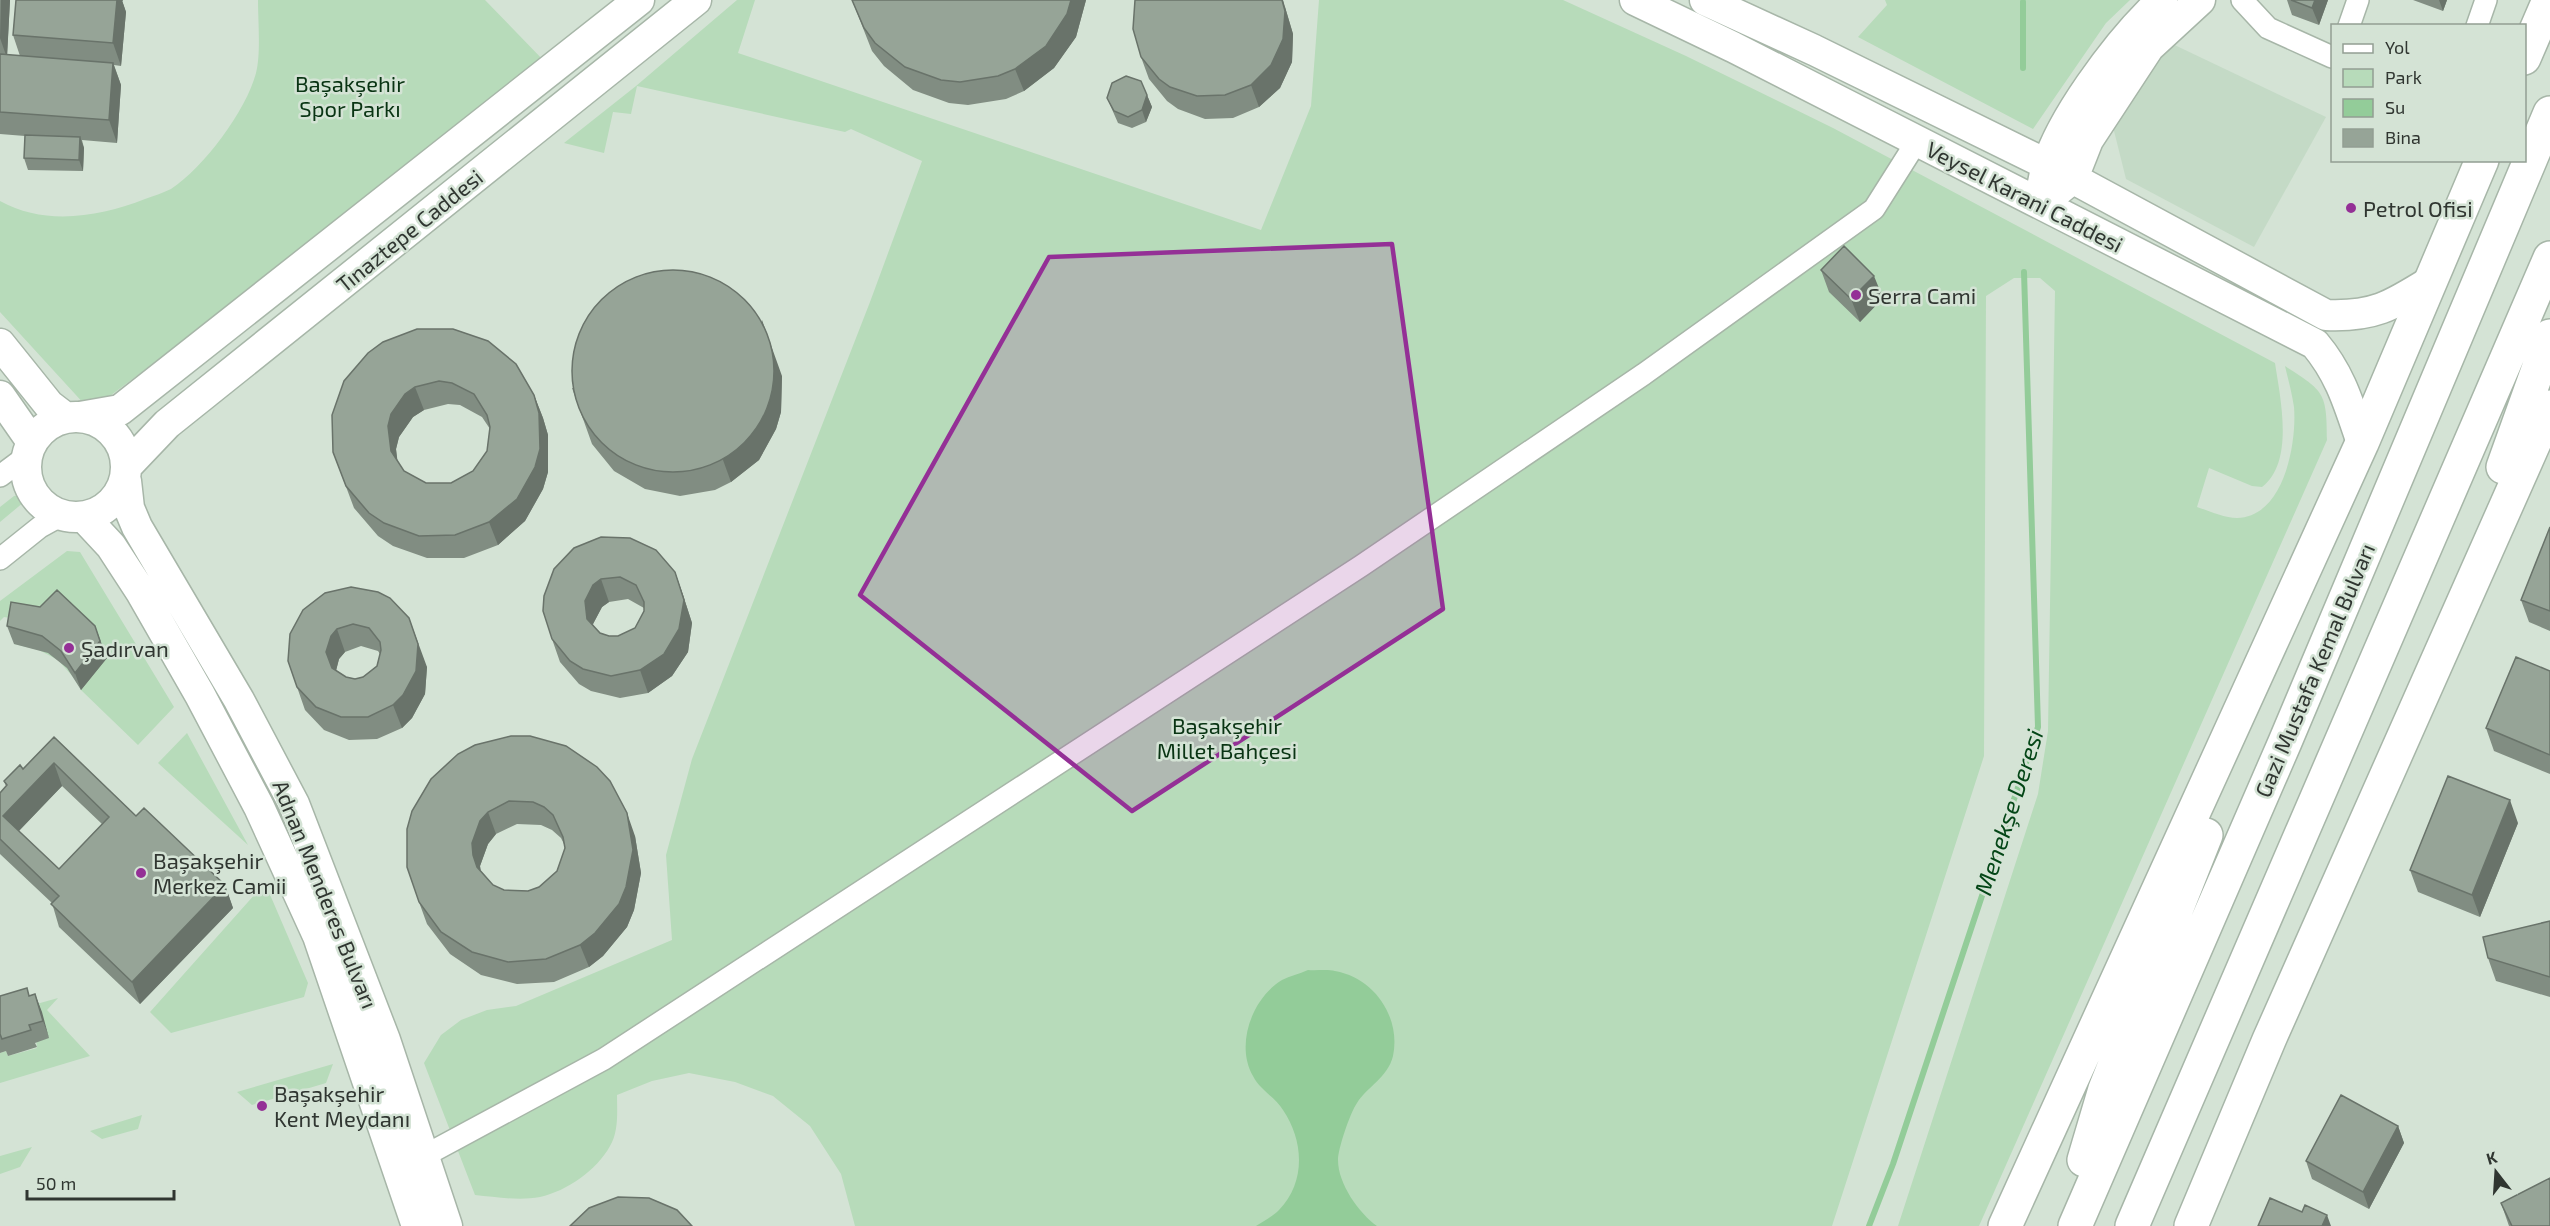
<svg xmlns="http://www.w3.org/2000/svg" width="2550" height="1226" viewBox="0 0 2550 1226" font-family="'Exo 2',sans-serif">
<style>
.built{fill:#c4dac6}
.green{fill:#b7dbba}
.water{fill:#93cc99}
.lines{fill:none;stroke-linecap:round;stroke-linejoin:round}
.stream{stroke:#93cc99;stroke-width:6}
.street-casing{stroke:#a7b6a8;stroke-width:24}
.secondary-casing{stroke:#a7b6a8;stroke-width:33}
.highway-casing{stroke:#a7b6a8;stroke-width:36}
.street{stroke:#fff;stroke-width:21}
.secondary{stroke:#fff;stroke-width:30}
.highway{stroke:#fff;stroke-width:33}
.wall{fill:#818d82;fill-rule:evenodd}
.shaded-wall{fill:#69736a}
.building{fill:#96a497;stroke:#69736a;stroke-width:1.5;fill-rule:evenodd}
.marked{fill:#943096;fill-opacity:0.2;stroke:#943096;stroke-width:4.5;stroke-linejoin:round}
.poi-dot{fill:#943096;stroke:#d4e3d5;stroke-width:2}
.labels{text-anchor:middle;dominant-baseline:central;stroke-width:5;stroke-linejoin:round;paint-order:stroke}
.park-label{font-size:22px;fill:#093413;stroke:#d4e3d5}
.street-label{font-size:22px;fill:#303631;stroke:#d4e3d5}
.poi-label{font-size:22px;fill:#303631;stroke:#d4e3d5;text-anchor:start}
.water-label{font-size:24px;font-style:italic;fill:#044617;stroke:#d4e3d5}
</style>
<rect width="100%" height="100%" fill="#d4e3d5"/>
<!-- built -->
<path class="built" d="M2162 39 2326 117 2254 247 2126 179 2112 123Z"/>
<!-- green -->
<path class="green" d="M258 0H485L547 64 507 99 95 407 86 406 0 312V201C45 226 99 217 145 199 153 196 163 193 171 189 204 167 246 111 256 73 261 54 258 21 258 0Z
M737 0H755L738 53 1261 230 1311 106 1319 0H1563L1686 56 1833 128 2275 363C2280 397 2295 462 2262 487L2252 486 2209 468 2197 507C2209 511 2225 518 2237 518 2284 517 2297 443 2294 407 2292 393 2288 379 2285 366 2324 391 2327 392 2327 440L1979 1226H1898L2038 794 2048 731 2055 291 2040 278H2014L1986 296 1984 756 1832 1226H855L841 1174 810 1126 773 1096 735 1082 689 1073 652 1081 617 1095C617 1111 619 1131 610 1146 597 1170 567 1191 540 1197 519 1201 496 1197 475 1195L424 1063 441 1035 461 1020 487 1010 516 1006 672 940 666 855 692 759 870 302 922 161 851 129 845 132 637 86 631 114 613 112 604 153 564 143 636 86Z
M1885 0H2130L2106 23 2033 129 1858 37 1887 5Z
M21 495 24 502 0 522V507L14 496Z
M67 551 80 552 174 707 138 745 81 690 74 678 58 660 39 650 14 644 17 619 4 617 0 621V601Z
M187 733 248 845 158 763Z
M265 883 308 983 304 997 171 1033 150 1012Z
M58 998 47 1010 90 1056 0 1083V1053L6 1051 8 1056 37 1048 33 1005Z
M333 1064 326 1083 252 1105 237 1092Z
M142 1115 138 1129 102 1139 90 1131Z
M32 1147 20 1167 0 1174V1156Z"/>
<!-- water -->
<path class="water" d="M1308 970C1316 971 1327 969 1335 971 1375 978 1401 1018 1393 1056 1388 1077 1367 1087 1357 1103 1350 1113 1338 1149 1338 1160 1338 1184 1359 1213 1377 1226H1256C1264 1221 1273 1216 1279 1210 1306 1182 1304 1141 1283 1110 1275 1097 1260 1090 1253 1076 1235 1045 1252 998 1282 980 1290 976 1299 974 1308 970Z"/>
<g class="lines">
<!-- stream -->
<path class="stream" d="M2023 68V2
M1869 1226 1893 1164 2038 727 2024 272"/>
<defs>
<path id="street" d="M2242 0 2268 28 2332 57
M2349 26 2358 0
M2477 26 2486 0
M0 476 27 456
M0 559 40 527 60 516
M424 1156 604 1059 1361 566 1644 374 1874 209 1917 141"/>
<path id="secondary" d="M1635 0 1733 47 2315 344C2341 375 2349 405 2362 443
M1705 0 1814 50 2046 164 2326 315C2374 317 2391 306 2431 281
M2043 183C2051 128 2121 38 2162 0
M2057 191 2073 178 2088 140 2149 47 2200 0
M0 344 49 405 66 418
M0 396 32 442
M26 467a50 50 0 1 1 100 0a50 50 0 1 1-100 0Z
M80 417 120 410 639 0
M127 466 167 424 696 0
M126 481 129 508 137 527 239 700 294 804 385 1040 447 1226
M84 517 111 546 141 592 200 695 259 807 318 936 417 1226"/>
<path id="highway" d="M2524 58 2549 0
M2503 467 2550 336
M2084 1160 2105 1089 2206 835
M2005 1226 2362 443 2482 160
M2075 1226 2285 742 2550 113
M2132 1226 2550 258
M2191 1226 2269 1040 2550 407"/>
</defs>
<!-- street casing -->
<use href="#street" class="street-casing"/>
<!-- secondary casing -->
<use href="#secondary" class="secondary-casing"/>
<!-- highway casing -->
<use href="#highway" class="highway-casing"/>
<!-- street -->
<use href="#street" class="street"/>
<!-- secondary -->
<use href="#secondary" class="secondary"/>
<!-- highway -->
<use href="#highway" class="highway"/>
</g>
<!-- wall -->
<path class="wall" d="M0 0H10L7 55 20 56 13 35 16 0H123V1H122L126 12 121 66 114 65 121 85 117 143 82 140 84 148 83 171 28 170 24 158 25 136 0 134Z
M852 0H1086L1076 37 1054 68 1024 91 1006 99 968 105 949 103 913 90 884 66 872 51Z
M2287 0H2328L2319 25 2292 15Z
M2413 0H2447L2443 11Z
M1285 7 1293 34 1292 62 1280 88 1259 107 1233 118 1205 119 1178 109 1167 101 1149 79 1141 57Z
M1147 95 1152 107 1146 122 1132 128 1118 123 1107 98Z
M1821 270 1883 298 1860 322 1829 292Z
M368 353 534 395 543 418 548 435V472L543 489 525 521 498 545 464 558H427L393 546 378 536 354 508 333 452ZM448 404 460 405 482 417 490 429 487 451 473 471 451 483H426L404 471 397 461 396 449 399 437 413 417 424 410Z
M782 376 781 412 776 429 759 460 731 482 715 490 680 496 645 489 614 471 592 444 572 388Z
M2550 527V631L2529 622 2521 600Z
M574 548 675 572 683 595 692 623 688 652 672 676 648 693 620 698 591 691 579 684 560 662 552 639ZM628 599 644 608V611L635 628 618 636H609L600 633 593 625V624L602 607 609 602Z
M325 593 427 667 425 694 412 718 402 728 377 739 349 740 324 730 305 710 288 661ZM361 646 378 651 380 654 377 666 363 677 355 679 346 677 336 670 339 659 345 652Z
M11 602 107 658 81 690 67 668 48 653 14 644 7 626Z
M2550 671V774L2494 751 2486 728Z
M54 737 136 816 225 885 233 908 140 1004 59 927 52 903 0 854V793L6 786 4 781 23 769ZM62 786 102 824 59 869 19 831Z
M458 754 635 836 641 873 634 910 627 927 603 956 589 967 554 982 517 984 481 975 450 954 427 924 419 902ZM517 824 541 825 552 830 561 838 564 844 565 848 557 871 539 887 528 891 504 890 493 885 481 871 480 866 488 844 496 834Z
M2518 823 2480 917 2418 892 2410 870Z
M2550 921V997L2496 981 2488 958Z
M35 994 49 1038 35 1043 37 1047 8 1056 6 1051 0 1053V996H30Z
M2398 1126 2404 1143 2369 1209 2312 1179 2306 1161Z
M2501 1203 2550 1226H2509Z"/>
<!-- shaded-wall -->
<path class="shaded-wall" d="M1 0H10L7 58 0 38Z
M117 0H122L126 12 121 66 113 43Z
M1071 0H1086L1076 37 1054 68 1024 91 1015 69Z
M1282 0H1283L1285 7 1293 34 1292 62 1280 88 1259 107 1251 85Z
M2315 0H2328L2319 25 2312 8Z
M2439 0H2447L2443 11Z
M113 63 121 85 117 143 109 120Z
M1147 95 1152 107 1146 122 1142 110Z
M80 137 84 148 83 171 79 160Z
M1874 276 1883 298 1860 322 1851 299Z
M762 320 782 376 781 412 776 429 759 460 731 482 723 460Z
M415 387 424 410 413 417 399 437 396 449 399 473 391 451 388 426 391 414 405 394Z
M534 395 543 418 548 435V472L543 489 525 521 498 545 489 522Z
M675 572 683 595 692 623 688 652 672 676 648 693 640 670Z
M601 579 609 602 602 607 593 624 596 642 587 619 585 601 593 585Z
M409 618 427 667 425 694 412 718 402 728 393 705Z
M95 626 107 658 81 690 75 673Z
M337 629 345 652 339 659 335 675 326 652 331 636Z
M54 763 62 786 11 839 3 816Z
M2510 800 2518 823 2480 917 2472 895Z
M488 812 496 834 488 844 480 866 481 878 473 855 472 843 480 821Z
M627 813 635 836 641 873 634 910 627 927 603 956 589 967 580 945Z
M225 885 233 908 140 1004 132 982Z
M35 994 42 1012 49 1038 43 1021Z
M2398 1126 2404 1143 2369 1209 2363 1192Z
M2327 1215 2331 1226H2322Z"/>
<!-- building -->
<path class="building" d="M16 0H117L113 43 13 35Z
M852 0H1071L1067 14 1046 46 1015 69 998 76 960 82 941 80 905 67 875 43 864 28Z
M1135 0H1282L1285 11 1283 39 1271 65 1251 85 1225 95 1197 96 1170 87 1159 79 1141 57 1133 29Z
M2291 0H2315L2312 8Z
M0 54 113 63 109 120 0 112Z
M1126 76 1141 81 1147 95 1142 110 1128 117 1114 111 1107 98 1112 83Z
M25 135 80 137 79 160 24 158Z
M1844 246 1874 276 1851 299 1821 270Z
M572 371a101 101 0 1 1 202 0a101 101 0 1 1-202 0Z
M417 329H453L488 341 516 364 534 395 539 413 540 449 535 467 517 499 489 522 455 535 419 536 384 523 369 513 346 486 333 452 332 415 344 381 368 353 383 342ZM439 381 452 383 474 394 487 415 490 427 487 451 473 471 451 483H426L404 471 391 451 388 426 391 414 405 394 415 387Z
M2550 527V611L2521 600Z
M601 537 630 538 656 550 675 572 684 600 679 629 664 654 640 670 611 676 583 669 570 661 552 639 543 611 544 596 554 569 574 548ZM620 577 636 585 644 602V611L635 628 618 636H609L600 633 587 619 585 601 593 585 601 579Z
M351 587 378 592 390 598 409 618 418 644 416 671 403 695 393 705 368 717H341L316 707 297 687 288 661 290 634 303 610 325 593ZM353 624 369 628 380 642 381 650 377 666 363 677 355 679 346 677 332 668 326 652 331 636 337 629Z
M57 590 95 626 100 641 75 673 61 651 42 636 7 626 11 602 40 607Z
M2516 657 2550 671V755L2486 728Z
M511 736H530L566 746 597 767 610 781 627 813 633 850 626 887 619 904 595 933 580 945 546 959 508 962 472 952 441 932 419 902 407 867V829L412 811 431 779 458 754 475 745ZM509 801 533 802 544 807 553 815 563 837 565 848 557 871 539 887 528 891 504 890 493 885 477 867 473 855 472 843 480 821 488 812Z
M54 737 136 816 144 808 225 885 132 982 51 904 59 896 0 839V793L7 785 4 781 20 765 23 769ZM54 763 109 817 59 869 3 816Z
M2448 776 2510 800 2472 895 2410 870Z
M2550 921V977L2488 958 2483 937Z
M27 988 29 996 35 994 43 1021 29 1025 31 1030 2 1039 0 1034V996Z
M2341 1095 2398 1126 2363 1192 2306 1161Z
M2550 1178V1226H2512L2501 1203Z
M618 1197 649 1198 677 1210 692 1226H570L589 1208Z
M2270 1198 2302 1212 2305 1205 2327 1215 2322 1226H2258Z"/>
<!-- marked area -->
<path class="marked" d="M1392 244 1443 609 1132 811 860 595 1049 257Z"/>
<!-- markers -->
<g class="poi-dot">
<circle cx="2351" cy="208" r="6"/>
<circle cx="1856" cy="295" r="6"/>
<circle cx="69" cy="648" r="6"/>
<circle cx="141" cy="873" r="6"/>
<circle cx="262" cy="1106" r="6"/>
</g>
<g class="labels">
<!-- park labels -->
<g class="park-label">
<text x="350" y="83">Başakşehir<tspan x="350" dy="25">Spor Parkı</tspan></text>
<text x="1227" y="725">Başakşehir<tspan x="1227" dy="25">Millet Bahçesi</tspan></text>
</g>
<!-- street labels -->
<g class="street-label">
<text transform="translate(2025 196) rotate(27)">Veysel Karani Caddesi</text>
<text transform="translate(409 230) rotate(-39)">Tınaztepe Caddesi</text>
<text transform="translate(2314 670) rotate(-67)">Gazi Mustafa Kemal Bulvarı</text>
<text transform="translate(326 894) rotate(68)">Adnan Menderes Bulvarı</text>
</g>
<!-- poi labels -->
<g class="poi-label">
<text x="2363" y="208">Petrol Ofisi</text>
<text x="1868" y="295">Serra Cami</text>
<text x="81" y="648">Şadırvan</text>
<text x="153" y="860">Başakşehir<tspan x="153" dy="25">Merkez Camii</tspan></text>
<text x="274" y="1093">Başakşehir<tspan x="274" dy="25">Kent Meydanı</tspan></text>
</g>
<!-- water labels -->
<g class="water-label">
<text transform="translate(2008 812) rotate(-72)">Menekşe Deresi</text>
</g>
</g>
<!-- legend -->
<rect x="2331" y="24" width="195" height="138" fill="#d4e3d5" stroke="#929e93" stroke-width="1.5"/>
<rect x="2343" y="44" width="30" height="9" fill="#ffffff" stroke="#929e93" stroke-width="1.5"/>
<text x="2385" y="54" font-size="18" fill="#303631">Yol</text>
<rect x="2343" y="69" width="30" height="18" fill="#b7dbba" stroke="#929e93" stroke-width="1.5"/>
<text x="2385" y="84" font-size="18" fill="#303631">Park</text>
<rect x="2343" y="99" width="30" height="18" fill="#93cc99" stroke="#929e93" stroke-width="1.5"/>
<text x="2385" y="114" font-size="18" fill="#303631">Su</text>
<rect x="2343" y="129" width="30" height="18" fill="#96a497" stroke="#929e93" stroke-width="1.5"/>
<text x="2385" y="144" font-size="18" fill="#303631">Bina</text>
<!-- north arrow -->
<g transform="translate(2496 1172) rotate(343)" stroke="#d4e3d5" stroke-width="4.5" paint-order="stroke">
<path d="M0-4.5L10 22L0 15L-10 22Z" fill="#303631"/>
<text y="-9" font-size="16" font-weight="bold" text-anchor="middle" fill="#303631">K</text>
</g>
<!-- scale -->
<path d="M27 1190v9h147v-9" fill="none" stroke="#303631" stroke-width="3"/>
<text x="36" y="1190" font-size="18" fill="#303631" stroke="#d4e3d5" stroke-width="4.5" paint-order="stroke">50 m</text>
</svg>
